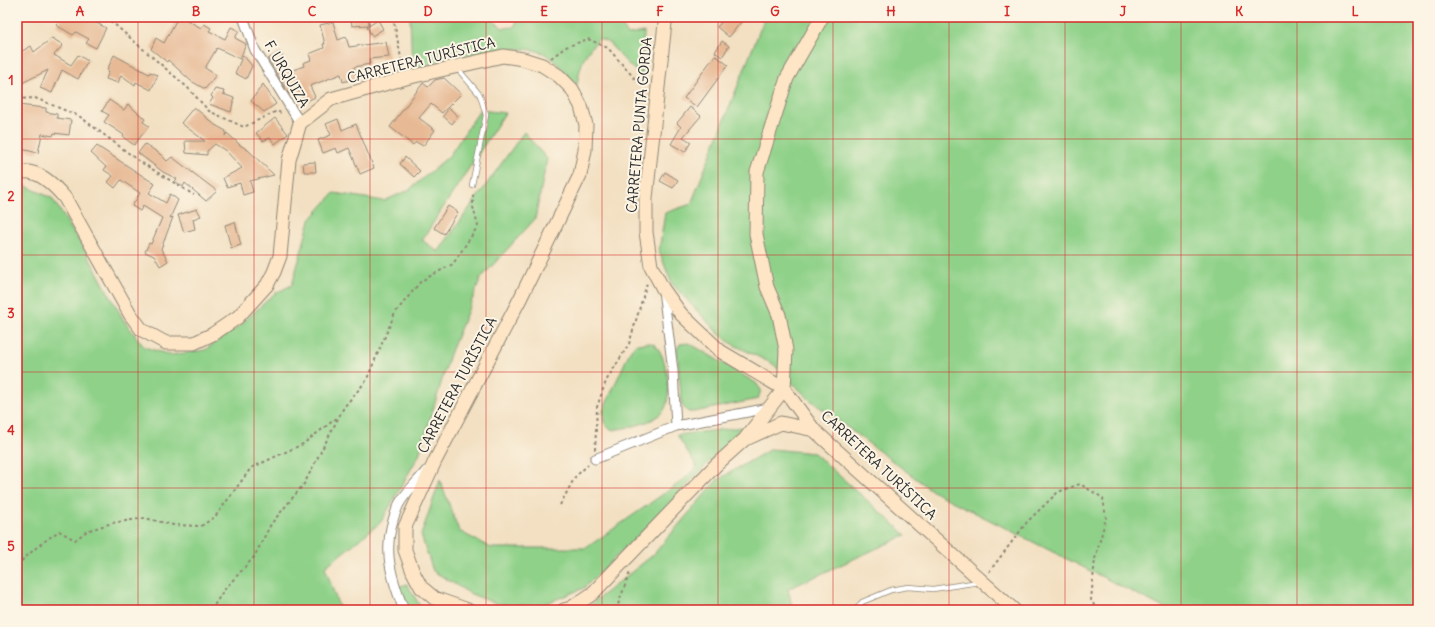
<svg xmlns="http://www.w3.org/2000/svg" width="1435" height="627" viewBox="0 0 1435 627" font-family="Delius,sans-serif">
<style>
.green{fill:#8fd189;stroke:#5d7e5a}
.building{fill:#e7b994}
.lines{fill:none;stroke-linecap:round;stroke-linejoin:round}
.lane-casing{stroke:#8f8676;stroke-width:6}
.street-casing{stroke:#8f8676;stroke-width:11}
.secondary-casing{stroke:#8f8676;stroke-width:15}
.path{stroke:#8f8676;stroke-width:2;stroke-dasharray:3 3;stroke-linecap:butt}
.lane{stroke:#fff;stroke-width:4.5}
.street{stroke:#fff;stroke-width:9}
.secondary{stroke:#fde5c5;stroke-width:13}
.grid{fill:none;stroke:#d62828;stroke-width:1;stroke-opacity:0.55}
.labels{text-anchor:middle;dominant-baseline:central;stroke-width:4;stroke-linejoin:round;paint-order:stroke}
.street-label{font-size:14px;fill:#2b2b2b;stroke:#fcf5e5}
.neatline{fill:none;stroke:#d62828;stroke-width:1.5}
.grid-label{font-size:13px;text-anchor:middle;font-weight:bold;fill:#d62828}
</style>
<rect width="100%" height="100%" fill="#fcf5e5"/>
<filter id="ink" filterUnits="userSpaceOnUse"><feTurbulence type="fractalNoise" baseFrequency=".025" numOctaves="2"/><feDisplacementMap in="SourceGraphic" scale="8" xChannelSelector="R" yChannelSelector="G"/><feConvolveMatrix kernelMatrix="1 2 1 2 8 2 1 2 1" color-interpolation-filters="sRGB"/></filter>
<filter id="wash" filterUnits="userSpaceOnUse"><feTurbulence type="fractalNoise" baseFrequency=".012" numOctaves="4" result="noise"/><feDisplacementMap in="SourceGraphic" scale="16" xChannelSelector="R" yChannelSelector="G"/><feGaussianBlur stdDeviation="0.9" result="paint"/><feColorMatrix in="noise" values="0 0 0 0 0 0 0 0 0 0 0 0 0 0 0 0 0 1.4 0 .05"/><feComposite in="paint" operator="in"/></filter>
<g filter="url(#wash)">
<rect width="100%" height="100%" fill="#f3e0c2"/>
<!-- green -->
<path class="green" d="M410 17H488L503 28 514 27 519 17H617L628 35 644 32 642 76 628 64 608 42 599 39C583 55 581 63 577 85 568 76 553 57 543 53 511 40 445 61 412 69Z
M765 17H1418V610H1168L934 492 809 399 773 364 732 344 719 334 672 284 659 251 665 213 691 204Z
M480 110 505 113 422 240 438 252 524 132 547 159 535 219 481 278 450 354 419 455 381 522 325 567 340 610H17V182L52 198 86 252 123 319 144 347 171 355 205 350 237 328 274 294 292 285 310 220 334 193 384 201 409 190 449 156Z
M646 343C650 343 653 343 655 345 667 356 673 396 664 410 654 424 628 427 613 430L606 426 603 411 631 349 637 344Z
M689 343 756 383 761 390 758 399 694 412H688L682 406 677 349 680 344Z
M742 427 657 517 584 588 540 606 498 604 471 594 433 571 421 535 440 480 459 531 491 548H586L682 481 697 467 677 435Z
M771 449 814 453 906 535 788 589 793 610H584L653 555 717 480Z
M407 584 420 606 432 610H410L398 587Z"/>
<g id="blocks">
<!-- building -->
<path class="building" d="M64 17H98L95 22 106 28 96 48 86 43 89 39 76 32 73 35 56 25Z
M178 17H182L201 28 204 24 211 28 209 31 225 39 231 27 239 31 235 38 246 44 240 59 217 48 205 68 216 75 205 89 191 81 168 60 167 62 151 49 156 38 164 43Z
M368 17 369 25 352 26 351 18Z
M726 17H745L729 37 717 27Z
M378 20 383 29 372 36 367 27Z
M333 22 338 40 346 37 349 47 386 42 389 57 369 59 370 64 354 67 357 78 343 82 341 74 310 86 315 97 305 102 299 89 289 94 268 59 280 52 290 71 304 66 303 63 311 60 309 54 324 48 323 44H325L320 25Z
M52 38 63 45 54 55 71 65 78 55 88 61 78 79 62 70 52 93 40 88 48 70 20 84 17 78V54L31 46 34 52Z
M722 41 729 46 722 57 715 52Z
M114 55 149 74 150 72 158 75 151 90 136 82 135 85 121 75 118 83 106 79 109 71 107 70Z
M243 55 252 66 246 79 235 73Z
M715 55 728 65 697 107 684 98Z
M444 78 461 94 442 113 431 104 419 118 435 130 423 146 416 142 413 145 390 127 423 83 428 87 435 80Z
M263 84 276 104 264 112 251 101Z
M215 89 224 91 223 94 234 98 231 112 209 104 213 98 211 96Z
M109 100 124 110 128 104 145 119 143 122 149 126 134 145 123 137 124 135 104 122 109 115 102 111Z
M17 105 46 108V112L57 114V118L71 120 69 135 54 133 53 136 42 134 38 153 17 148Z
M194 107 215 125 226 131 225 136 227 133 240 145 248 150 274 175 250 181 253 192 243 195 240 183 227 187 223 178 242 168 226 151 215 144 207 151V155L186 153 185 141H205L181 123Z
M690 107 701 116 683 137 691 142 685 152 671 144 681 127 677 123Z
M449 108 458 116 452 124 443 116Z
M275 118 288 134 275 144 270 138 263 141 256 133Z
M338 119 342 130 356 124 374 168 360 174 349 148 338 153 336 148 323 153 318 140 331 135 326 124Z
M145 144 160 154 167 161 172 157 217 191 206 201 185 183 183 187 175 181 177 179 163 172 138 153Z
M97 146 155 184 149 193 166 203 170 194 178 200 170 218 173 217 161 249 168 261 160 266 154 256 145 252 149 243 151 244 162 218 143 206 140 211 132 206 140 193 121 180 115 188 108 182 113 176 104 170 106 167 91 153Z
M405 157 420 171 414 177 400 164Z
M315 162 316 172H304L303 163Z
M665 172 678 180 673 188 660 181Z
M448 206 458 212 444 234 434 228Z
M197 209 201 216 193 219 195 229 184 232 178 215Z
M235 222 241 245 231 248 225 225Z"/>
</g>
</g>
<g filter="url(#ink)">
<use href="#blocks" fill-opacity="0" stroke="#8f8676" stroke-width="1"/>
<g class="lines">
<defs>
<path id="lane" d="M457 68 480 95 486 115 472 185
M856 610 862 602 891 590 908 587 933 589 979 582"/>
<path id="street" d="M243 17 255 50 300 123
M663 290 673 371 676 426
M595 459 676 426 769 408
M404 610C389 573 381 543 399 504 405 493 418 481 426 471"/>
<path id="secondary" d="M664 17 665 23 646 198V232L651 266 663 289 681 314 720 351 784 389 814 430 1014 610
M17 173C37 167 54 185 65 198L130 314 142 330 166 343H194L213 334 238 317 267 285 274 272 280 256 289 160 300 123 331 99 406 78 503 56 523 59 542 65 559 76 572 89 581 106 586 125 585 150 580 175 520 299 435 461 405 527V550L413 572 421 587 434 598 468 610
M784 389 786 350 779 315 767 287 756 234 757 172 787 78 822 17
M748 438 781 423 814 430
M564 610 571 608 592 594 716 465 745 439 784 389"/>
</defs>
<!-- lane casing -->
<use href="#lane" class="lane-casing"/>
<!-- street casing -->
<use href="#street" class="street-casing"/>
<!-- secondary casing -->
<use href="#secondary" class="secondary-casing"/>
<!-- path -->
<path class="path" d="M106 17 187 87 209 111 244 127 277 111 283 114
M393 17 403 68
M551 58 566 47 588 39 608 48 635 79 646 86
M17 99 35 98 79 116 139 161 194 195
M595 450 597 407 606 381 629 344 647 283
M560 505 575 477 588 465
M17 565 38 546 59 531 75 540 87 531 112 523 145 518 173 525 201 526 215 517 251 468 303 444 338 417
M989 572 1027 522 1058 492 1080 484 1103 498 1106 518 1095 559 1091 600 1097 610
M211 610 224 590 254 557 271 524 304 484 344 407 366 381 395 313 421 281 453 264 478 226 473 207V193
M616 610 630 572"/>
<!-- lane -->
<use href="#lane" class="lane"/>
<!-- street -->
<use href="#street" class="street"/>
<!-- secondary -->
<use href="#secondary" class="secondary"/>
</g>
</g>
<!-- grid -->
<path class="grid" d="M138 17V610M254 17V610M370 17V610M486 17V610M602 17V610M718 17V610M833 17V610M949 17V610M1065 17V610M1181 17V610M1297 17V610M17 139H1418M17 255H1418M17 372H1418M17 488H1418"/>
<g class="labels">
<!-- street labels -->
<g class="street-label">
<text transform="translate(421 60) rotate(-14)">CARRETERA TURÍSTICA</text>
<text transform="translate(287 74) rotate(60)">F. URQUIZA</text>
<text transform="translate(639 125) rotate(-85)">CARRETERA PUNTA GORDA</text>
<text transform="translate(457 385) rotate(-62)">CARRETERA TURÍSTICA</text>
<text transform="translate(879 465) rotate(43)">CARRETERA TURÍSTICA</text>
</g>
</g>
<!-- margin -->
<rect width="1435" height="627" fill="none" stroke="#fcf5e5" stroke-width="44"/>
<rect x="22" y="22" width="1391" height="583" class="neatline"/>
<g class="grid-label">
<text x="80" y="16">A</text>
<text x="196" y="16">B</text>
<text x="312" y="16">C</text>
<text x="428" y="16">D</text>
<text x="544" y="16">E</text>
<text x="660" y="16">F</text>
<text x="775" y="16">G</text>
<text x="891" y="16">H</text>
<text x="1007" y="16">I</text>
<text x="1123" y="16">J</text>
<text x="1239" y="16">K</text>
<text x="1355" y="16">L</text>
<text x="11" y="85">1</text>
<text x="11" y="201">2</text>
<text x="11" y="318">3</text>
<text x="11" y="435">4</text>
<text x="11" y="551">5</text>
</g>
</svg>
